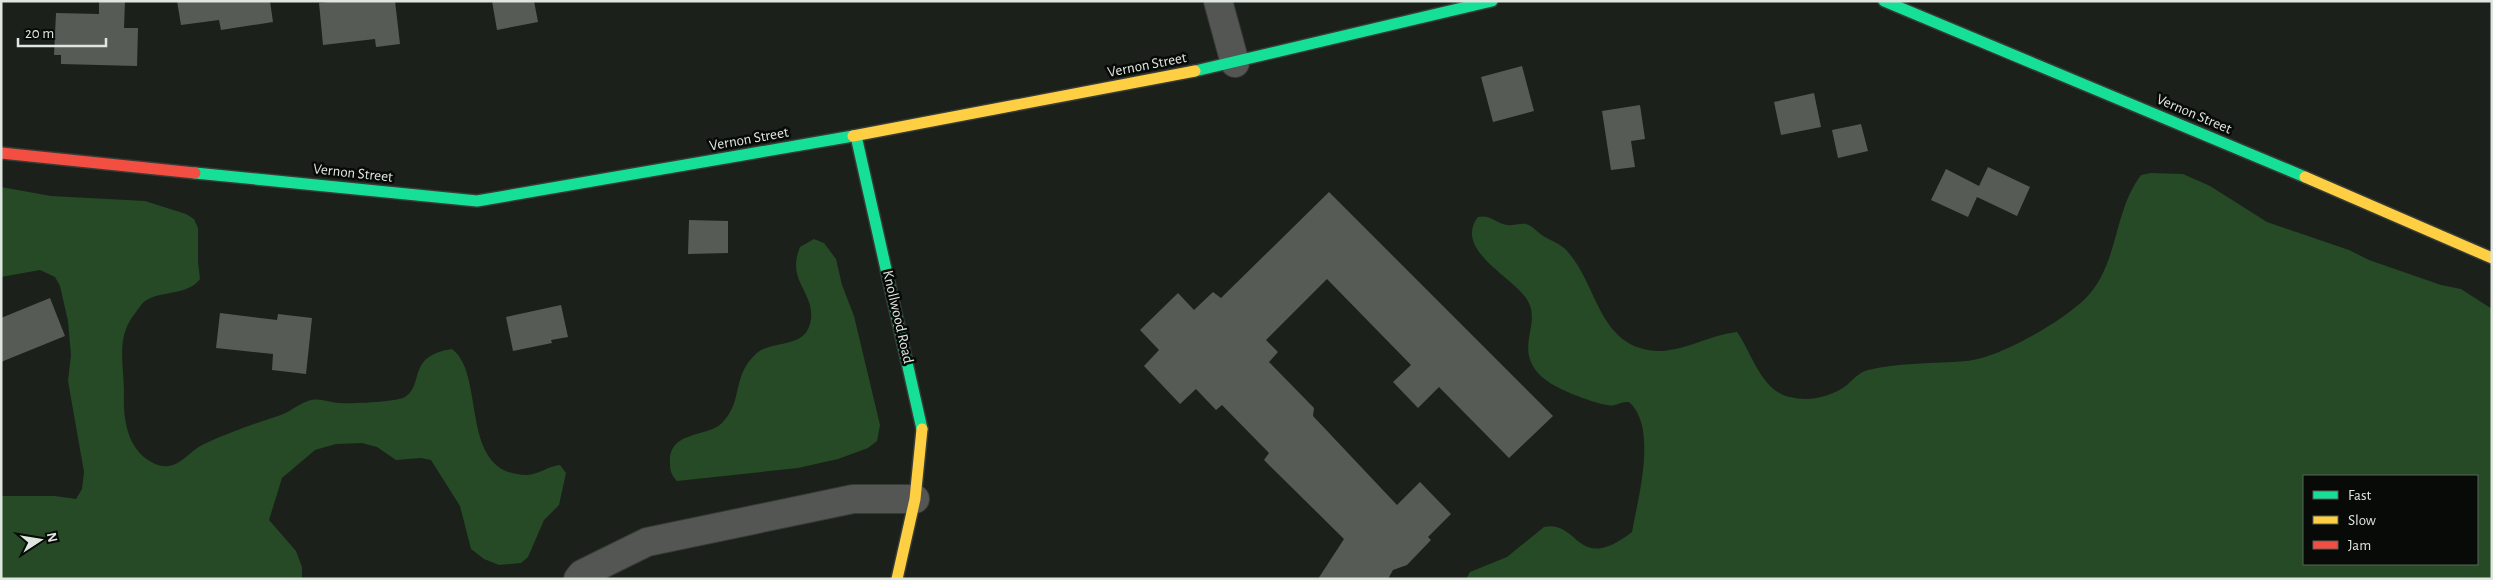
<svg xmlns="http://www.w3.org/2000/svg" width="2493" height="580" viewBox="0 0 2493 580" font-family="'Alegreya Sans',sans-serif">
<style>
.green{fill:#254a25;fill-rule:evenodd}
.building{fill:#575b56}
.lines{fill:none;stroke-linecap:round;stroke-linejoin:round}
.street-casing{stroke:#373b36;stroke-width:30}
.fast-casing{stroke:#373b36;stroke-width:14}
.slow-casing{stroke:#373b36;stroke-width:14}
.jam-casing{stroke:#373b36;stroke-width:14}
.street{stroke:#545654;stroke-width:28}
.fast{stroke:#16e098;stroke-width:11}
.slow{stroke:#ffcf43;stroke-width:11}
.jam{stroke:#f24e42;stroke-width:11}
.labels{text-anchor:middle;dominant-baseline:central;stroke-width:5;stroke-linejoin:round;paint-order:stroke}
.street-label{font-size:15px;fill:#dfe6df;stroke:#070a07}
</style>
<rect width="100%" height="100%" fill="#1b201a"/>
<!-- green -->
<path class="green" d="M2151 173 2183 174 2210 186 2267 222 2349 250 2369 260 2441 285 2461 289 2492 309V579H1466L1470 572 1507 557 1544 527C1580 520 1576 575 1632 532 1638 498 1658 427 1629 402 1621 401 1615 407 1607 405 1590 402 1553 388 1541 376 1512 348 1544 324 1526 298 1512 277 1453 249 1478 217 1490 214 1496 223 1507 225 1513 226 1519 223 1526 224 1533 226 1538 233 1545 237 1552 241 1561 244 1567 251 1597 284 1598 341 1648 350 1676 356 1708 335 1737 332 1752 353 1761 391 1790 397 1809 402 1831 397 1847 385 1853 379 1860 372 1868 370 1900 362 1934 364 1966 361 1998 359 2063 321 2086 298 2119 264 2113 212 2141 175ZM2304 476H2477V564H2304Z
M1 187 51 196 145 201 186 214 194 219 198 228V262L200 279C187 296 162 290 145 301 141 304 137 311 133 316 116 339 124 366 124 392 123 416 126 445 148 460 156 465 163 468 173 465 184 461 193 449 204 444 228 433 253 424 278 416 289 413 298 404 308 401 318 397 328 402 338 403 349 404 397 402 405 397 425 384 406 356 452 349 487 375 457 475 527 475 538 475 548 466 560 465L566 473 559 505 544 520 528 557 521 563 499 565 484 559 471 549 460 506 431 460 421 458 396 460 377 447 362 443 336 444 315 450 282 478 269 520 296 551 302 567V579H1V496H55L76 499 82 489 84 472 68 381 71 355 68 321 60 286 55 277 40 270 1 277Z
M814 239 824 243 836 259 842 285 854 316 880 425 877 441 868 448 838 459 798 468 677 481C672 476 670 471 670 464 667 430 707 438 722 423 744 401 731 375 757 353 774 339 807 350 811 319 814 291 786 281 800 247Z"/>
<!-- building -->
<path class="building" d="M99 1H125L124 28H138L137 66 61 64V55H54L56 13 99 14Z
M177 1H270L273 22 221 30 219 20 181 25Z
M339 1H395L400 44 376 47 375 39 323 45 319 3Z
M492 1H534L538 22 497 30Z
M1522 66 1534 111 1493 122 1481 77Z
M1814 93 1821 127 1781 135 1774 102Z
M1640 105 1645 139 1631 141 1635 167 1611 170 1602 111Z
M1861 124 1868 151 1838 158 1832 130Z
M1988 167 2030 187 2017 216 1977 197 1968 217 1931 200 1946 169 1979 186Z
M1329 192 1553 416 1509 458 1439 387 1418 408 1393 382 1411 365 1327 279 1266 340 1278 352 1269 362 1314 408 1313 416 1397 505 1420 482 1451 514 1428 537 1431 540 1407 565 1393 570 1388 579H1318L1344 539 1264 460 1269 453 1222 405 1216 410 1196 389 1180 404 1144 366 1159 350 1140 330 1178 293 1194 310 1213 292 1221 298Z
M689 220 728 221V253L688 254Z
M50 298 65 336 1 362V318Z
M561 305 568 337 551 340 552 343 513 351 506 317Z
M220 313 277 320 278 314 312 318 306 374 272 370 273 354 216 348Z"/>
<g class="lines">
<defs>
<path id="street" d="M1218 1 1235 63
M578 579 582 574 647 542 853 499H915"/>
<path id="fast" d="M1884 1 2305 177
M1195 71 1492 1
M856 136 922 429
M195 173 477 201 853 136"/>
<path id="slow" d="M853 136 1195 71
M2305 177 2492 258
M897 579 915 499 922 429"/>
<path id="jam" d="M1 153 195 173"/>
</defs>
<!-- street casing -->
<use href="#street" class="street-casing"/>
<!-- fast casing -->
<use href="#fast" class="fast-casing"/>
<!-- slow casing -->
<use href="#slow" class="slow-casing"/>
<!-- jam casing -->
<use href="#jam" class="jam-casing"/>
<!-- street -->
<use href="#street" class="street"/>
<!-- fast -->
<use href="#fast" class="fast"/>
<!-- slow -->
<use href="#slow" class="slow"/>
<!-- jam -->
<use href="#jam" class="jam"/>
</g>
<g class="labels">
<!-- street labels -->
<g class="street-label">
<text transform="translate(1147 65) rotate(-11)">Vernon Street</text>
<text transform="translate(2194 114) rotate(23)">Vernon Street</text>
<text transform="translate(749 139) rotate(-10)">Vernon Street</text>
<text transform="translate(353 173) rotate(6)">Vernon Street</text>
<text transform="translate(898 317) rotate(77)">Knollwood Road</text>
</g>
</g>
<!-- border -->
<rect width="2493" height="580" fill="none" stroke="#dfe6df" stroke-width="5"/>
<!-- legend -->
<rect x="2303" y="475" width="175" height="90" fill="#070a07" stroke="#5d625d"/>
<rect x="2313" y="491" width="25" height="8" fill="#16e098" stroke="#5d625d"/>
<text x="2348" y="500" font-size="15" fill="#dfe6df">Fast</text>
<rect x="2313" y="516" width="25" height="8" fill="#ffcf43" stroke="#5d625d"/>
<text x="2348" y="525" font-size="15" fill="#dfe6df">Slow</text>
<rect x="2313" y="541" width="25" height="8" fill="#f24e42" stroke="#5d625d"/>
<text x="2348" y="550" font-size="15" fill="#dfe6df">Jam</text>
<!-- north arrow -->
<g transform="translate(40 540) rotate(78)" stroke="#070a07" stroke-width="4" paint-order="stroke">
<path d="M0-4L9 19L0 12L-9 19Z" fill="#dfe6df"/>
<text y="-8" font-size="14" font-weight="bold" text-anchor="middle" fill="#dfe6df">N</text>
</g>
<!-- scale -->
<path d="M18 38v8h88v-8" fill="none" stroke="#dfe6df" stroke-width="2.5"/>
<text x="25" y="38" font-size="15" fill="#dfe6df" stroke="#070a07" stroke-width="4" paint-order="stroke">20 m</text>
</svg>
